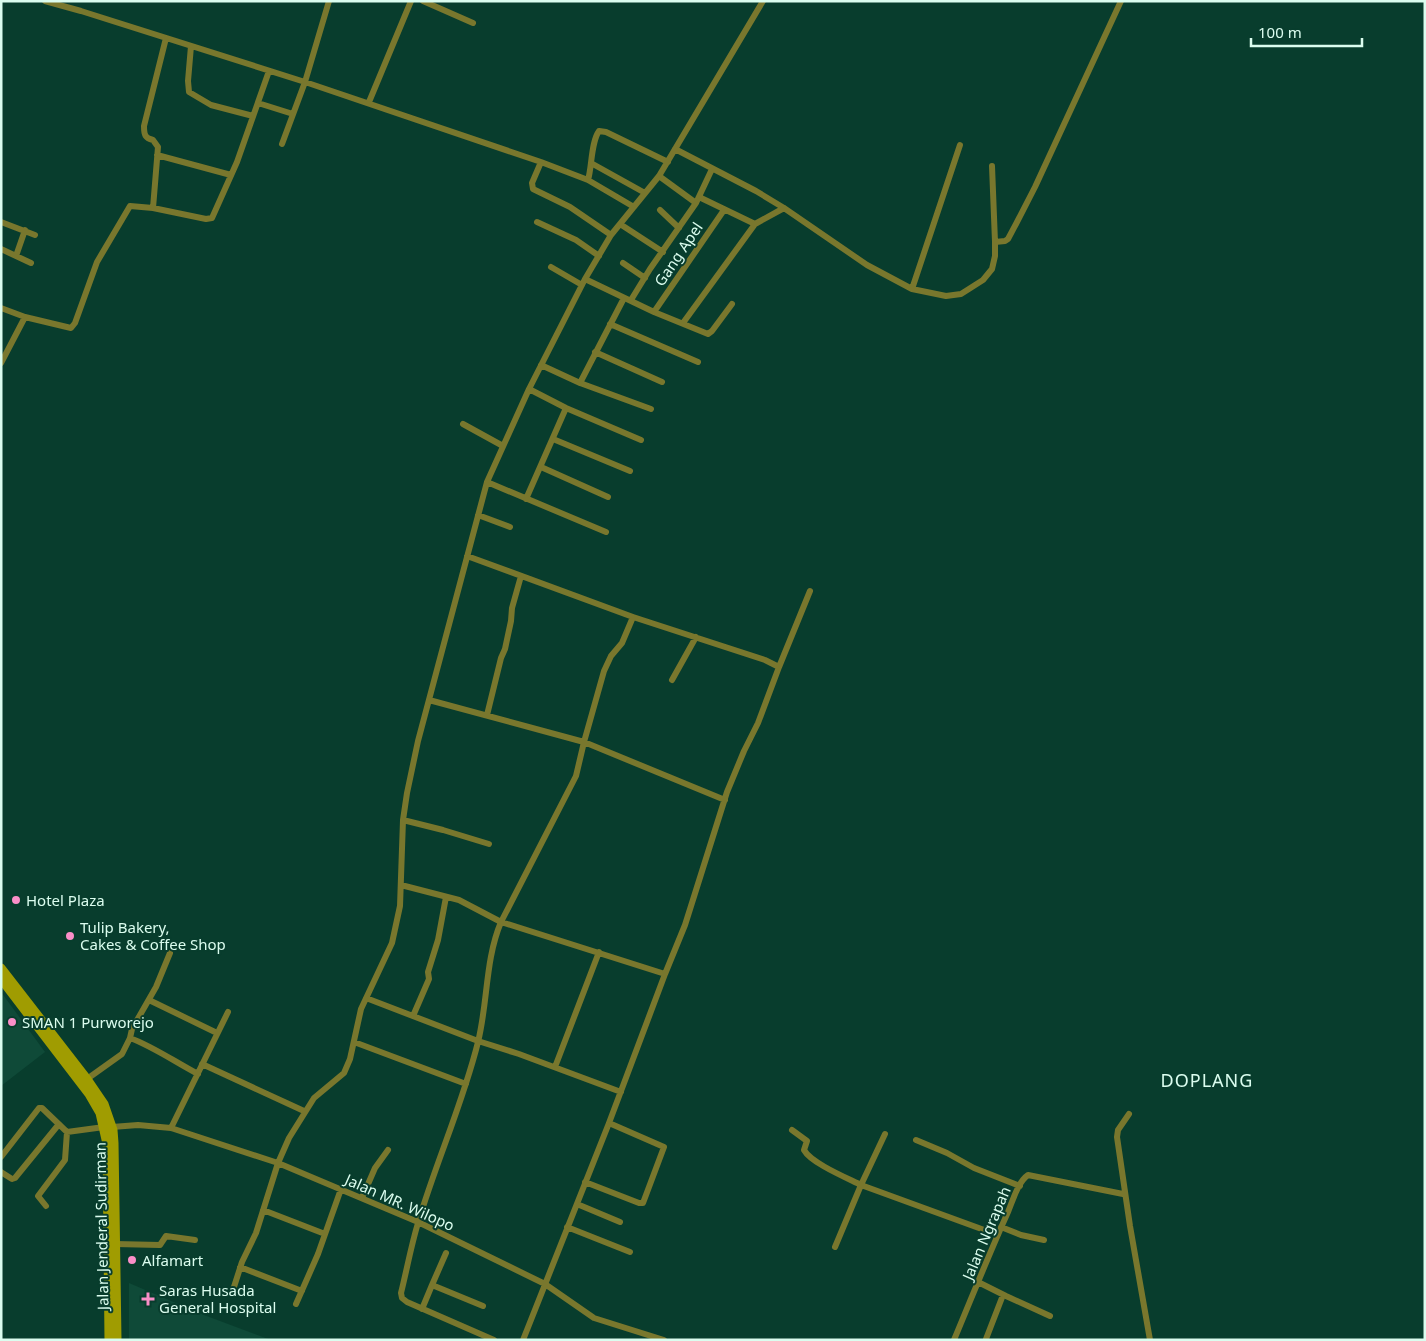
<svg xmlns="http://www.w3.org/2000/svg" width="1426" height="1341" viewBox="0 0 1426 1341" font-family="'Noto Sans',sans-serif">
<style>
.built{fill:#0f4a38}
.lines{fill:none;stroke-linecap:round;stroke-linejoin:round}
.minor{stroke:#79772d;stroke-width:6}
.secondary{stroke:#a09c01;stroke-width:9}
.poi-dot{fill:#fa8fc8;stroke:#083d2d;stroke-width:2}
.labels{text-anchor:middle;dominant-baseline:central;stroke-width:4;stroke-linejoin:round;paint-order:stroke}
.street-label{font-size:15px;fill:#dbfdef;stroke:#083d2d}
.poi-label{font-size:15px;fill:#dbfdef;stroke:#083d2d;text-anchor:start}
.quarter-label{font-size:18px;letter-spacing:1px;fill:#dbfdef;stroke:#083d2d}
</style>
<rect width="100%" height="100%" fill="#083d2d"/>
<!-- built -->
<path class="built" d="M1 992 45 1052 1 1086Z
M129 1283 204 1315 271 1340H129Z"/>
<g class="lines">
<!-- minor -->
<path class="minor" d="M45 1 81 11 305 82 541 162 588 180 634 207
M423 1 473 23
M191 46 188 81 189 92 211 105 253 116
M369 102 411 1
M258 103 293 114
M282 144 305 82 329 1
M675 149 756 191 784 208 867 265 912 289 960 145
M157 155 231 175
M541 162 532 183 533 189 570 207 611 235
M591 163 645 193
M659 176 696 203
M588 180C592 167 591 142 599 131L606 132 668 162
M699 197 755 224
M153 208 158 147 153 140C145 138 144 135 144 126L166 38
M660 210 679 228
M1 222 35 235
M537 222 576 240 599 256
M620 224 663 252
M995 242 1005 241 1008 239 1016 224 1035 187 1121 1
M1 249 31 263
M16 256 25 230
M623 263 645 278
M551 267 582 285
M585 279 654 312 708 334 712 331 732 304
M912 289 946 296 961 294 983 280 992 269 995 256V242L992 166
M631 300 650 269 696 203 712 169
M1 308 25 317 71 328 75 323 97 262 130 206 153 208 206 219 212 218 237 162 269 71
M654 312 724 210
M683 323 755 224 784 208
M610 324 698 362
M595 352 662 382
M1 363 25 317
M541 365 580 383 651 409
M580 383 624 298
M529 389 566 408 641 440
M463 424 503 446
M553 439 630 471
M541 467 608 497
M487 482 606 532
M526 499 566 408
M478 515 510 527
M467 556 633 617 765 660 779 667 758 723 744 751 727 792 685 925 665 974 609 1123 523 1340
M779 667 810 591
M672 680 696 637
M429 700 584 742 725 800
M487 715 501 658 505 649 511 621 512 608 521 576
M403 820 443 830 489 844
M401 885 459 900 501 922 665 974
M366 998 478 1041 519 1054 621 1092
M149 1000 217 1033
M413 1016 429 979 428 972 438 940 446 897
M130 1038C154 1047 175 1062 198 1074
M354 1042 466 1084
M202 1064 304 1111
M555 1067 599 952
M87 1079 122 1054 130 1038 132 1029 156 987 170 953
M1129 1114 1118 1130 1117 1137 1130 1226 1150 1340
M112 1127 138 1125 171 1128 278 1163 418 1222 545 1284 594 1318 664 1340
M171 1128 228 1012
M792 1130 807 1141 804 1150C811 1163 847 1178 861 1185L835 1247
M885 1134 861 1185 998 1235
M916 1140 947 1153 974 1168 1020 1186
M1 1157 39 1108H42L67 1132 104 1127
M1 1172 12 1179 15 1178 59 1124
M585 1182 639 1203H643L664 1147 609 1123
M362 1198 375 1168 388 1150
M577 1204 620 1222
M46 1206 38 1196 65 1160 67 1132
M263 1210 325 1234
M567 1227 630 1252
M1001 1227 1021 1235 1044 1240
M115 1244 160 1245 166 1236 195 1240
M446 1253 432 1285 483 1306
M240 1267 302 1291
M978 1282 1006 1296 1050 1316
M233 1290 242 1262 256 1233 278 1163 289 1138 314 1098 344 1073 350 1059 361 1009 392 943 400 906 403 820 407 793 418 741 487 482 529 389 585 279 611 235 659 176 763 1
M296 1304 318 1254 341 1189
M422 1309 432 1285
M986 1339 1003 1295
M494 1340 407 1302 402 1298 401 1293C407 1269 411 1246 418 1223 436 1162 463 1103 478 1042 488 1002 485 960 501 922L576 776 584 742 604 671 611 656 622 643 633 617
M954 1340C972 1297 989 1254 1008 1212 1013 1200 1018 1182 1028 1175L1123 1194 1125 1192"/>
<!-- secondary -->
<path class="secondary" d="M1 968 87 1079 104 1104 113 1130 114 1143 117 1340
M1 979 89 1094 100 1113 107 1144 109 1340"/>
</g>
<!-- markers -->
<g class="poi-dot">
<circle cx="16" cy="900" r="5"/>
<circle cx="70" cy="936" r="5"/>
<circle cx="12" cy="1022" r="5"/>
<circle cx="132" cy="1260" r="5"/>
<path d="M145.5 1291.5h5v5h5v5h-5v5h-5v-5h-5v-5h5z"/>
</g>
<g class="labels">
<!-- street labels -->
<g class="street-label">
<text transform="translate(678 254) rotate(-56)">Gang Apel</text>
<text transform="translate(400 1202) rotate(24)">Jalan MR. Wilopo</text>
<text transform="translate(101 1226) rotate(-91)">Jalan Jenderal Sudirman</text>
<text transform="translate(986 1233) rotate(-67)">Jalan Ngrapah</text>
</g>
<!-- poi labels -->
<g class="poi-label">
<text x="26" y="900">Hotel Plaza</text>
<text x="80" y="927">Tulip Bakery,<tspan x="80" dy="17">Cakes &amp; Coffee Shop</tspan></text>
<text x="22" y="1022">SMAN 1 Purworejo</text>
<text x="142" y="1260">Alfamart</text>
<text x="159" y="1290">Saras Husada<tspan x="159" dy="17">General Hospital</tspan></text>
</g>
<!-- quarter labels -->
<g class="quarter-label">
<text x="1207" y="1080">DOPLANG</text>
</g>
</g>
<!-- border -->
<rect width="1426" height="1341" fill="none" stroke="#dbfdef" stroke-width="5"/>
<!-- scale -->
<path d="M1251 38v8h111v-8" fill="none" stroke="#dbfdef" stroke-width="2.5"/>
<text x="1258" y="38" font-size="15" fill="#dbfdef" stroke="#083d2d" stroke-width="4" paint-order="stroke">100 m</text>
</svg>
